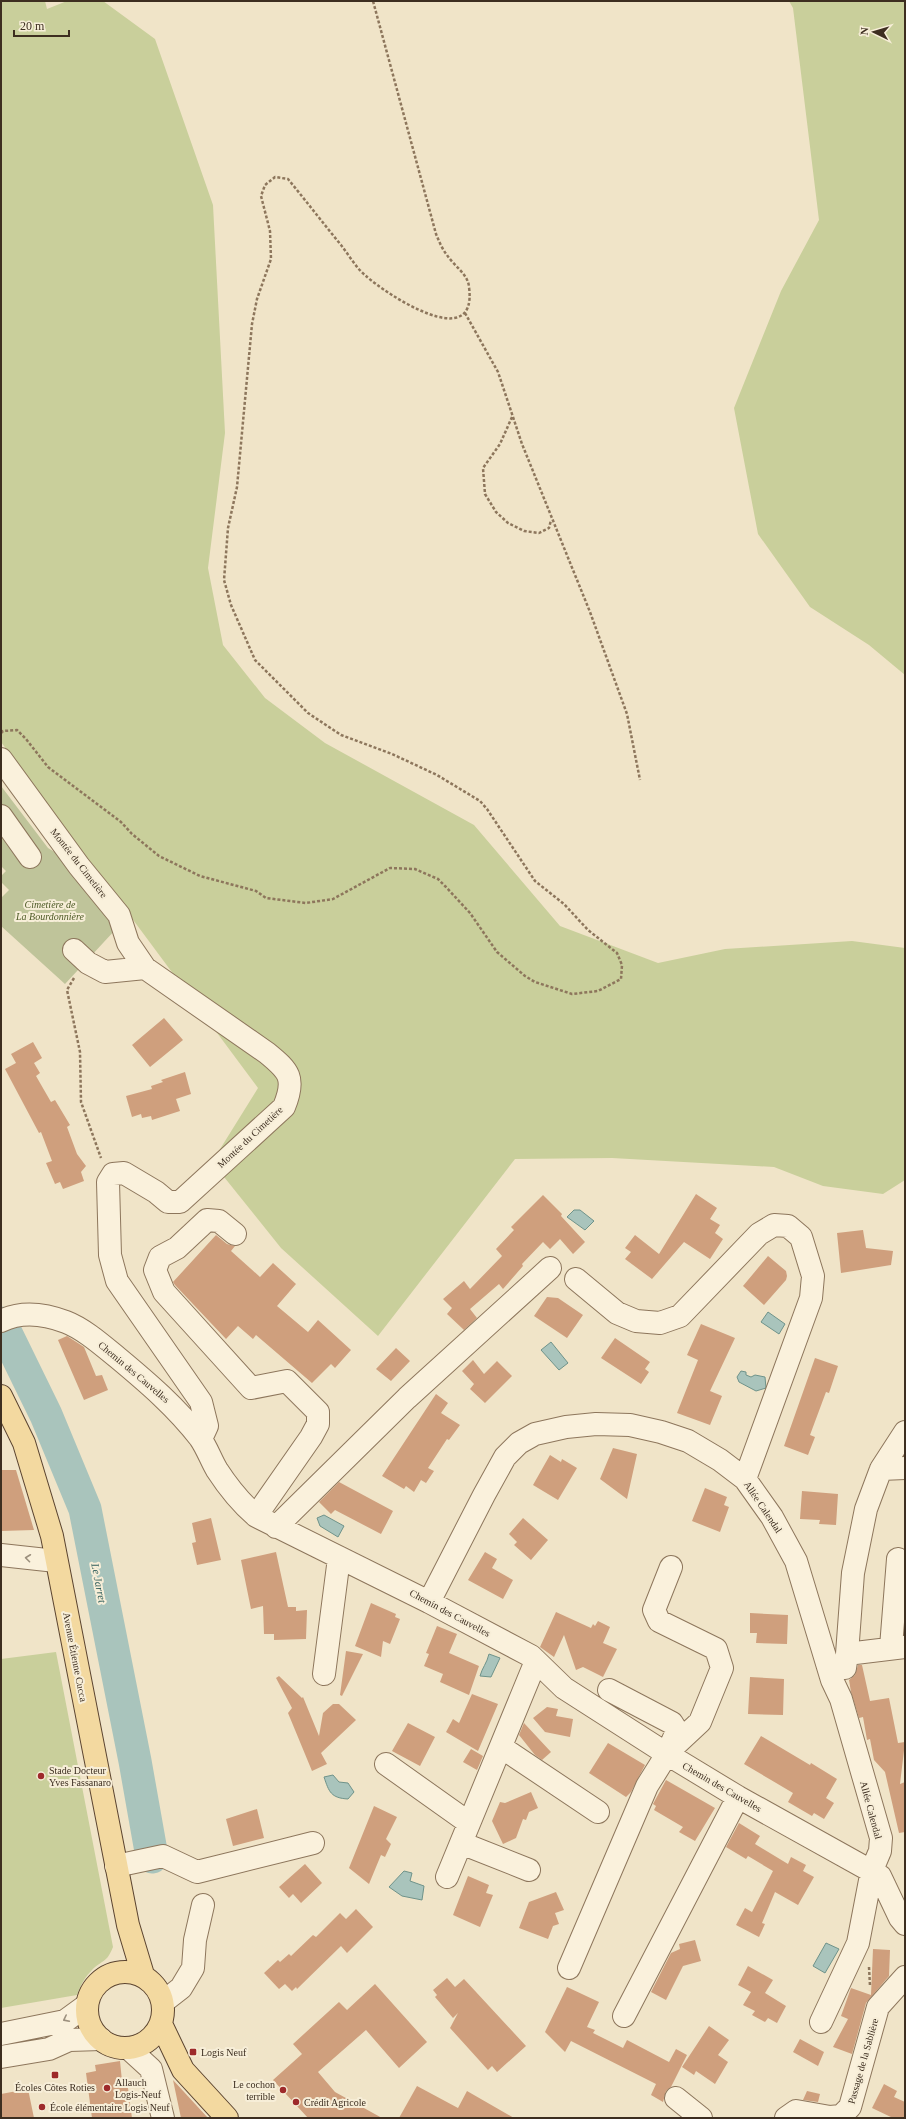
<svg xmlns="http://www.w3.org/2000/svg" width="906" height="2119" viewBox="0 0 906 2119" font-family="Georgia,serif">
<style>
.green{fill:#c9cf9b}
.cemetery{fill:#bfc49a}
.water{fill:#a9c4bc;stroke:#6f938a}
.lines{fill:none;stroke-linecap:round;stroke-linejoin:round}
.river{stroke:#a9c4bc;stroke-width:33}
.building{fill:#cf9f7d}
.minor-casing{stroke:#8d765c;stroke-width:24}
.major-casing{stroke:#5b4430;stroke-width:24}
.path{stroke:#8d765c;stroke-width:2.5;stroke-dasharray:3 2;stroke-linecap:butt}
.minor{stroke:#faf1dc;stroke-width:22}
.major{stroke:#f3d9a0;stroke-width:22}
.oneway{stroke:#9c907e}
.poi-dot{fill:#9e2a2b;stroke:#f7eed8;stroke-width:1.5}
.labels{text-anchor:middle;dominant-baseline:central;stroke-width:4;stroke-linejoin:round;paint-order:stroke}
.street-label{font-size:10px;fill:#3d2e20;stroke:#f7eed8}
.park-label{font-size:10px;font-style:italic;fill:#4d5a26;stroke:#f7eed8}
.poi-label{font-size:10px;fill:#3d2e20;stroke:#f7eed8;text-anchor:start}
.water-label{font-size:11px;font-style:italic;fill:#2f5d5a;stroke:#f7eed8}
</style>
<rect width="100%" height="100%" fill="#f0e4c8"/>
<!-- green -->
<path class="green" d="M1 1H45L47 9 67 1H103L155 39 213 205 225 433 208 568 223 645 265 698 325 743 474 825 560 926 658 963 725 949 852 941 905 948V1180L883 1194 823 1186 774 1167 612 1158 515 1159 378 1336 281 1248 212 1162 258 1088 1 742Z
M789 1H905V675L869 645 810 607 758 534 734 408 781 291 819 220 793 8Z
M56 1652 113 1947C106 1964 103 1959 92 1970 85 1977 80 1986 77 1995L1 2008V1659Z"/>
<!-- cemetery -->
<path class="cemetery" d="M1 786 48 848 68 860 116 929 65 984 1 926V898L9 890 1 882V876L6 871 1 866Z"/>
<!-- water -->
<path class="water" d="M574 1210H580L594 1221 585 1230 567 1217Z
M768 1312 785 1324 779 1334 761 1322Z
M551 1342 568 1363 559 1370 541 1350Z
M741 1371 746 1372V1375L751 1377 755 1375 765 1377 766 1388 756 1391 739 1382 737 1377Z
M324 1515 344 1526 338 1537 320 1526 317 1518Z
M489 1654 500 1658 491 1677 480 1676C482 1668 487 1663 489 1654Z
M333 1775 339 1782 348 1783 354 1792 348 1799C331 1798 329 1792 324 1777Z
M404 1871 412 1873 410 1881 424 1886 422 1900 402 1896 389 1887Z
M826 1943 839 1949 825 1973 813 1966Z"/>
<g class="lines">
<!-- river -->
<path class="river" d="M1 1323 46 1415 85 1509 135 1761 152 1857"/>
</g>
<!-- building -->
<path class="building" d="M164 1018 183 1040 150 1067 132 1045Z
M33 1042 42 1058 34 1063 40 1073 36 1076 51 1102 55 1100 70 1125 67 1127 77 1154 86 1166 81 1172 84 1181 63 1189 60 1182 55 1184 46 1163 52 1161 41 1132 39 1133 5 1069 16 1063 11 1054Z
M185 1072 191 1094 176 1099 180 1111 152 1120 151 1116 142 1118 141 1114 132 1117 126 1096 152 1089 151 1086 163 1082 161 1080Z
M696 1194 717 1208 710 1219 720 1225 715 1233 723 1239 710 1259 684 1242 652 1279 625 1259 631 1252 625 1248 635 1235 659 1254Z
M543 1195 562 1214 561 1216 585 1242 573 1254 560 1239 550 1249 543 1242 522 1264 523 1266 503 1289 499 1284 470 1309 477 1318 464 1330 447 1314 452 1308 443 1299 464 1281 470 1289 502 1256 496 1249 514 1230 511 1227Z
M863 1230 866 1248 893 1251 891 1265 841 1273 837 1233Z
M216 1235 227 1244 235 1246 231 1251 260 1277 273 1263 296 1284 277 1306 308 1332 318 1320 351 1350 335 1368 331 1364 312 1383 256 1335 253 1339 238 1326 226 1339 175 1285 173 1282Z
M768 1256 786 1271 787 1276 786 1280 764 1305 743 1286Z
M547 1297 558 1298 583 1315 567 1338 534 1316Z
M701 1324 735 1338 710 1391 722 1396 710 1425 677 1413 698 1360 687 1355Z
M67 1336 84 1347 96 1376 102 1375 108 1390 84 1400 58 1340Z
M615 1338 650 1362 645 1369 649 1372 641 1384 601 1358Z
M396 1348 410 1361 391 1381 376 1369Z
M815 1358 838 1366 829 1393 826 1392 810 1435 815 1437 808 1455 784 1446Z
M473 1360 484 1374 497 1361 512 1376 485 1403 470 1389 474 1384 462 1371Z
M436 1394 448 1403 441 1413 460 1425 449 1440 447 1439 428 1468 434 1471 426 1483 421 1480 414 1492 406 1486 404 1489 382 1476Z
M613 1448 637 1454 627 1499 600 1479Z
M550 1455 561 1462 562 1459 577 1468 558 1500 533 1485Z
M1 1470H16L34 1530 1 1531Z
M339 1482 393 1511 381 1534 335 1510 331 1514 319 1502Z
M705 1488 727 1497 724 1505 729 1507 720 1532 692 1521Z
M802 1491 838 1494 836 1525 819 1524 820 1520 800 1519Z
M211 1518 221 1560 197 1565 192 1543 196 1542 192 1523Z
M523 1518 548 1540 531 1560 514 1545 517 1542 509 1534Z
M276 1552 288 1607H296V1611L307 1610 306 1639 274 1640V1634H264L263 1606 251 1609 241 1560Z
M485 1552 497 1559 492 1568 513 1580 503 1599 468 1580Z
M371 1603 396 1614 395 1617 400 1619 390 1644 383 1641 381 1657 355 1646Z
M556 1612 591 1628 593 1624 595 1626 598 1621 610 1627 603 1643 617 1649 603 1677 583 1667 576 1670 564 1635 554 1657 540 1647Z
M750 1613 788 1615 787 1644 756 1643 757 1633H750Z
M437 1626 457 1634 449 1653 479 1666 469 1695 440 1682 443 1674 424 1666 429 1654 426 1653Z
M346 1651 363 1654 342 1696 340 1695Z
M858 1665H862L870 1701 889 1698 898 1743 905 1742 900 1784 905 1782V1832L899 1833 885 1772 874 1760 870 1739 867 1740 863 1717 859 1718 851 1692 849 1680 855 1675Z
M279 1676 302 1698 303 1697 319 1736 323 1713 333 1704H339L356 1720 321 1753 327 1764 312 1771 288 1713 292 1708 276 1678Z
M750 1677 784 1679 783 1715 748 1714Z
M472 1694 498 1704 478 1751 446 1732 453 1719 459 1723Z
M547 1707 558 1709 556 1716 573 1719 570 1737 545 1732 533 1718Z
M408 1723 435 1737 420 1766 392 1751Z
M524 1723 551 1752 542 1760 535 1755 519 1735Z
M761 1736 810 1765 811 1763 837 1779 826 1798 834 1803 824 1819 814 1813 812 1816 788 1802 793 1793 744 1764Z
M608 1743 645 1765 631 1792 626 1797 589 1773Z
M471 1749 483 1756 477 1770 463 1762Z
M666 1780 715 1808 695 1841 679 1832 683 1827 654 1810 656 1806 653 1804Z
M531 1792 538 1808 529 1812 526 1820 523 1819 516 1838 503 1844 492 1821 500 1802 505 1803Z
M374 1806 397 1817 386 1839 391 1844 385 1857 381 1855 369 1884 349 1868Z
M257 1809 264 1838 233 1846 226 1819Z
M739 1823 760 1836 755 1844 788 1864 791 1857 806 1865 803 1871 814 1877 798 1905 775 1892 762 1923 765 1924 759 1937 736 1925 745 1908 752 1912 773 1871 748 1856 746 1859 726 1847Z
M305 1864 322 1883 301 1903 293 1894 289 1898 279 1887Z
M468 1876 489 1885 486 1893 493 1895 480 1927 453 1915Z
M556 1892 564 1910 555 1913 559 1924 553 1926 548 1939 519 1928 529 1902Z
M356 1909 373 1927 347 1953 341 1946 297 1989 296 1987 292 1991 285 1984 279 1989 264 1973 278 1960 280 1962 289 1954 291 1956 313 1935 316 1937 340 1913 346 1919Z
M695 1940 701 1961 683 1966 666 2000 651 1992 671 1953 680 1949 679 1944Z
M873 1949 890 1950 889 1976 866 2003 852 2054 833 2047 848 2019 841 2016 851 1988 871 1995Z
M748 1966 773 1980 765 1993 786 2006 777 2023 768 2018 765 2022 752 2015 755 2011 743 2005 751 1992 738 1985Z
M447 1978 455 1987 464 1979 526 2046 497 2072 492 2066 488 2070 450 2028 458 2013 453 2018 435 1997 437 1995 433 1990Z
M375 1984 427 2042 399 2068 366 2030 318 2072 335 2092 382 2118H308L273 2080 302 2054 293 2044 339 2002 347 2010Z
M567 1987 599 2002 587 2027 595 2030 593 2033 623 2048 627 2040 669 2062 676 2049 687 2055 671 2087 666 2091 663 2102 651 2095 656 2084 571 2041 565 2052 545 2032Z
M709 2026 729 2040 718 2055 728 2062 715 2084 696 2071 694 2075 682 2067Z
M800 2039 824 2052 818 2066 793 2052Z
M120 2061 122 2081H127L132 2118H92L86 2073 96 2071 95 2065Z
M173 2080 208 2118H181Z
M884 2084 897 2091 894 2097 905 2102V2118H893L872 2108Z
M417 2086 458 2108 467 2091 514 2118H399Z
M28 2089 34 2118H1V2094Z
M807 2091 820 2094 818 2102 803 2100Z"/>
<g class="lines">
<defs>
<path id="minor" d="M1 759 79 866 119 915 128 943 145 968 267 1053C289 1071 296 1078 284 1107L180 1202H168L156 1192 124 1173 113 1174 108 1182 110 1255 117 1281 201 1402 207 1426 201 1439
M1 816 30 857
M74 950 88 963 105 972 145 968
M235 1234 219 1221 207 1220 177 1248 160 1257 155 1270 164 1292 251 1388 287 1381 318 1412V1424L311 1437 256 1516
M576 1279 617 1313 636 1321 660 1323 680 1316 759 1234 774 1225 788 1226 801 1237 813 1276 811 1298 745 1479
M1 1321C21 1311 45 1314 66 1322 84 1329 102 1345 118 1358 148 1383 176 1407 200 1438 207 1448 211 1460 217 1470 228 1487 241 1503 256 1516L429 1602 531 1656 564 1688 667 1754 738 1797 880 1876 900 1918 905 1924
M881 1469 905 1432
M276 1527 407 1398 550 1268
M1 1555 56 1561
M429 1602 484 1495 505 1457 519 1443 535 1434 566 1427 596 1424 630 1425 661 1432 688 1441 720 1460 745 1479 772 1517 796 1561 832 1680 841 1699 881 1838 880 1851 872 1870 858 1943 821 2022
M891 1647 898 1559
M847 1654 853 1573 866 1509 881 1469 905 1468
M845 1668 847 1654 905 1647
M324 1674 339 1558
M501 1747 598 1812
M670 1750 700 1722 722 1668 716 1649 659 1621 654 1610 671 1567
M386 1764 469 1823
M461 1843 529 1870
M116 1866 163 1856 197 1872 313 1843
M447 1877 536 1661
M569 1968 647 1786 667 1754 677 1731 672 1723 609 1690
M163 2002 181 1988 193 1968 195 1940 203 1905
M624 2016 738 1797
M1 2034 65 2021 87 2005
M128 2048 151 2069 163 2118
M1 2057 49 2049 69 2040 101 2039
M676 2098 701 2118
M786 2118 796 2111 830 2117 841 2116 850 2107 878 2007 905 1977"/>
<path id="major" d="M1 1396 24 1443 52 1536 128 1925 143 1975
M87 2010a38 38 0 1 1 76 0a38 38 0 1 1-76 0Z
M161 2024 183 2070 227 2118"/>
</defs>
<!-- minor casing -->
<use href="#minor" class="minor-casing"/>
<!-- major casing -->
<use href="#major" class="major-casing"/>
<!-- path -->
<path class="path" d="M465 313 498 372 522 444 590 612 627 714 640 780
M512 417 500 444 483 468 485 494 496 512 508 523 524 531 539 533 549 528 551 520
M1 733 3 731 17 730 26 739 48 767 121 822 132 834 159 856 200 876 256 891 266 898 306 903 333 899 390 868 415 869 438 879 446 887 470 913 497 952 525 976 535 982 572 994 598 991 621 979 622 965 617 953 588 930 564 904 535 881 487 809 480 801 437 775 392 754 341 735 308 713 255 660 231 605 224 580 228 528 237 487 252 324 257 299 271 259 270 231 261 196 265 185 275 177 288 179C306 201 323 223 341 245 349 255 356 268 366 276 386 294 478 355 469 287 468 274 454 266 447 255 442 249 439 241 436 234L373 1
M74 978 67 990 80 1052 81 1102 101 1158
M869 1967 870 1986"/>
<!-- minor -->
<use href="#minor" class="minor"/>
<!-- major -->
<use href="#major" class="major"/>
</g>
<!-- one-way arrows -->
<defs><path id="oneway-chevron" d="M-2-3.5L2.5 0L-2 3.5" fill="none" stroke-width="1.6" stroke-linecap="round" stroke-linejoin="round"/></defs>
<g class="oneway">
<use href="#oneway-chevron" transform="translate(28 1558) rotate(-173)"/>
<use href="#oneway-chevron" transform="translate(66 2019) rotate(153)"/>
</g>
<!-- markers -->
<g class="poi-dot">
<circle cx="41" cy="1776" r="4"/>
<rect x="189" y="2048" width="8" height="8" rx="2"/>
<rect x="51" y="2071" width="8" height="8" rx="2"/>
<circle cx="107" cy="2088" r="4"/>
<circle cx="283" cy="2090" r="4"/>
<circle cx="296" cy="2102" r="4"/>
<circle cx="42" cy="2107" r="4"/>
</g>
<g class="labels">
<!-- street labels -->
<g class="street-label">
<text transform="translate(79 863) rotate(52)">Montée du Cimetière</text>
<text transform="translate(250 1137) rotate(-43)">Montée du Cimetière</text>
<text transform="translate(134 1372) rotate(40)">Chemin des Cauvelles</text>
<text transform="translate(763 1507) rotate(56)">Allée Calendal</text>
<text transform="translate(450 1613) rotate(28)">Chemin des Cauvelles</text>
<text transform="translate(75 1657) rotate(79)">Avenue Étienne Cucca</text>
<text transform="translate(722 1787) rotate(30)">Chemin des Cauvelles</text>
<text transform="translate(871 1810) rotate(75)">Allée Calendal</text>
<text transform="translate(863 2061) rotate(-74)">Passage de la Sablière</text>
</g>
<!-- park labels -->
<g class="park-label">
<text x="50" y="904">Cimetière de<tspan x="50" dy="12">La Bourdonnière</tspan></text>
</g>
<!-- poi labels -->
<g class="poi-label">
<text x="49" y="1770">Stade Docteur<tspan x="49" dy="12">Yves Fassanaro</tspan></text>
<text x="201" y="2052">Logis Neuf</text>
<text x="115" y="2082">Allauch<tspan x="115" dy="12">Logis-Neuf</tspan></text>
<text x="275" y="2084" text-anchor="end">Le cochon<tspan x="275" dy="12">terrible</tspan></text>
<text x="55" y="2087" text-anchor="middle">Écoles Côtes Roties</text>
<text x="304" y="2102">Crédit Agricole</text>
<text x="50" y="2107">École élémentaire Logis Neuf</text>
</g>
<!-- water labels -->
<g class="water-label">
<text transform="translate(99 1583) rotate(79)">Le Jarret</text>
</g>
</g>
<!-- border -->
<rect width="906" height="2119" fill="none" stroke="#3d2e20" stroke-width="4"/>
<!-- north arrow -->
<g transform="translate(874 32) rotate(275)" stroke="#f7eed8" stroke-width="3" paint-order="stroke">
<path d="M0-3L7 15L0 10L-7 15Z" fill="#3d2e20"/>
<text y="-6" font-size="11" font-weight="bold" text-anchor="middle" fill="#3d2e20">N</text>
</g>
<!-- scale -->
<path d="M14 30v6h55v-6" fill="none" stroke="#3d2e20" stroke-width="2"/>
<text x="20" y="30" font-size="12" fill="#3d2e20" stroke="#f7eed8" stroke-width="3" paint-order="stroke">20 m</text>
</svg>
